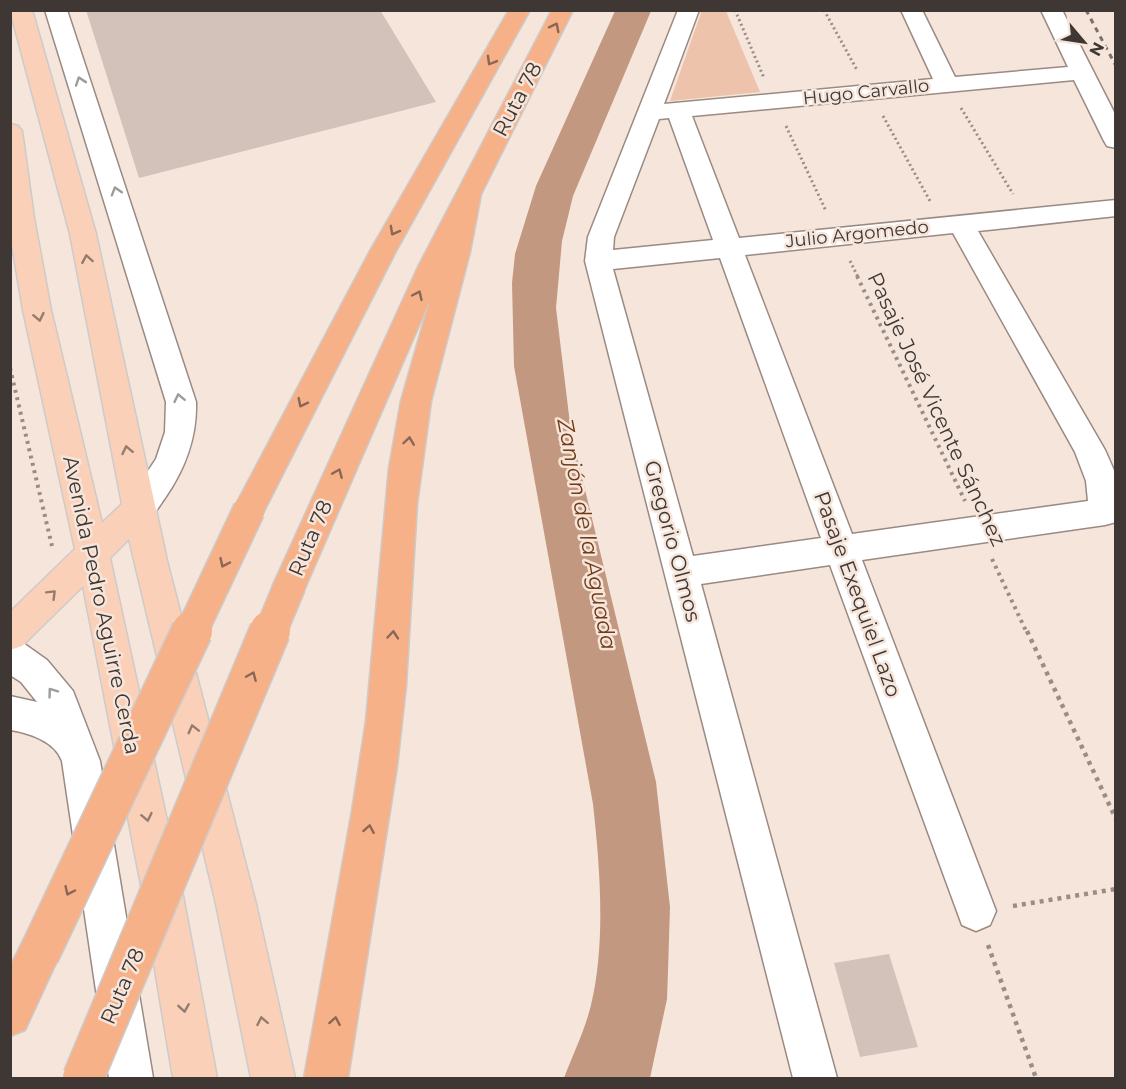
<svg xmlns="http://www.w3.org/2000/svg" width="1126" height="1089" viewBox="0 0 1126 1089" font-family="Montserrat,sans-serif">
<style>
.green{fill:#edc3ac}
.water{fill:#c39880}
.building{fill:#d3c2b9}
.lines{fill:none;stroke-linecap:round;stroke-linejoin:round}
.minor-casing{stroke:#9a8a82;stroke-width:3}
.major-casing{stroke:#cdcbca;stroke-width:3}
.highway-casing{stroke:#cdcbca;stroke-width:3}
.path-far2{stroke:#998d86;stroke-width:3;stroke-dasharray:2 3;stroke-linecap:butt}
.path-far1{stroke:#998d86;stroke-width:4;stroke-dasharray:3 4.5;stroke-linecap:butt}
.path{stroke:#998d86;stroke-width:4.5;stroke-dasharray:4 5;stroke-linecap:butt}
.minor{fill:#fff;fill-rule:evenodd}
.major{fill:#fad0b8;fill-rule:evenodd}
.highway{fill:#f7b189;fill-rule:evenodd}
.rail{stroke:#7b716b;stroke-width:3;stroke-dasharray:5 5;stroke-linecap:butt}
.highway-bridge-far1-casing{stroke:#cdcbca;stroke-width:34;stroke-linecap:butt}
.highway-bridge-casing{stroke:#cdcbca;stroke-width:43;stroke-linecap:butt}
.highway-bridge-far1{stroke:#f7b189;stroke-width:31}
.highway-bridge{stroke:#f7b189;stroke-width:40}
.oneway{stroke:#886855}
.oneway2{stroke:#9e9b99}
.oneway3{stroke:#937c6f}
.labels{text-anchor:middle;dominant-baseline:central;stroke-width:5;stroke-linejoin:round;paint-order:stroke}
.far-street-label{font-size:18px;fill:#3e3733;stroke:#f6e5db}
.street-label{font-size:21px;fill:#3e3733;stroke:#f6e5db}
.water-label{font-size:22px;font-style:italic;fill:#723b16;stroke:#f6e5db}
</style>
<rect width="100%" height="100%" fill="#f6e5db"/>
<!-- green -->
<path class="green" d="M702 10 726 11 760 92 670 101Z"/>
<!-- water -->
<path class="water" d="M615 11H651L573 196 562 241 556 308 571 432 656 782 670 907 668 971 667 999 650 1078H564C573 1054 585 1030 591 1005 606 942 600 868 593 804L514 366 512 283 515 254 536 186Z"/>
<!-- building -->
<path class="building" d="M86 10H380L436 102 139 178Z
M889 954 918 1047 860 1057 834 963Z"/>
<g class="lines">
<defs>
<path id="minor" d="M45 10H67L196 402C197 438 185 469 165 498 161 503 156 513 151 516 143 521 136 519 129 516L124 507 156 459 165 432 166 402Z
M678 10H699L664 104 933 79 901 10H922L955 77 1068 67 1041 10H1062L1116 116V148L1107 146 1104 141 1074 80 692 116 739 238 1116 200V216L978 231 1105 450 1116 475V522L1105 525 862 560 996 911 990 925 976 931 962 925 830 565 701 584 837 1078H793L585 261 588 237ZM669 118 713 240 613 250 614 237 659 119ZM953 233 1075 452 1086 481 1088 501 852 534 745 255ZM720 258 821 538 693 556 613 269Z
M10 638 23 643 47 660 73 691 100 761 153 1078H109L62 761C55 741 29 733 10 730V696L37 702 21 682 10 675Z"/>
<path id="major" d="M10 10H32L96 234 168 565 256 904 295 1078H251L216 904 129 539 110 558 181 885 217 1078H173L141 885 83 586 22 646 10 650V612L75 549 23 310 10 233V124L18 126 22 131 34 218 51 310 102 523 122 504 70 234Z"/>
<path id="highway" d="M509 10H530L396 251 260 519 249 523 238 519 233 510 370 251Z
M552 10H573L481 194 470 252 431 401 417 504 406 685 397 766 348 1078H304L352 811 366 721 389 468 401 401 430 300 302 595 290 600 278 595 273 585 418 267Z
M39 933 54 939 60 954 25 1030 10 1036V967L24 939Z"/>
</defs>
<!-- minor casing -->
<use href="#minor" class="minor-casing"/>
<!-- major casing -->
<use href="#major" class="major-casing"/>
<!-- highway casing -->
<use href="#highway" class="highway-casing"/>
<!-- path-far2 -->
<path class="path-far2" d="M735 10 764 78
M824 10 857 70
M961 108 1013 194
M883 116 930 201
M786 126 826 211
M850 261 858 277"/>
<!-- path-far1 -->
<path class="path-far1" d="M857 276 965 501
M10 368 52 546
M992 559 1027 633"/>
<!-- path -->
<path class="path" d="M1027 631 1116 819
M1013 906 1116 889
M988 945 1036 1078"/>
<!-- minor -->
<use href="#minor" class="minor"/>
<!-- major -->
<use href="#major" class="major"/>
<!-- highway -->
<use href="#highway" class="highway"/>
<!-- rail -->
<path class="rail" d="M1086 10 1116 66"/>
<defs>
<path id="highway-bridge-far1" d="M191 633 249 510
M270 633 290 585"/>
<path id="highway-bridge" d="M39 954 192 631
M83 1078 270 631"/>
</defs>
<!-- highway-bridge-far1 casing -->
<use href="#highway-bridge-far1" class="highway-bridge-far1-casing"/>
<!-- highway-bridge casing -->
<use href="#highway-bridge" class="highway-bridge-casing"/>
<!-- highway-bridge-far1 -->
<use href="#highway-bridge-far1" class="highway-bridge-far1"/>
<!-- highway-bridge -->
<use href="#highway-bridge" class="highway-bridge"/>
</g>
<!-- one-way arrows -->
<defs><path id="oneway-chevron" d="M-2-3.5L2.5 0L-2 3.5" fill="none" stroke-width="1.6" stroke-linecap="round" stroke-linejoin="round" transform="scale(1.5)"/></defs>
<g class="oneway">
<use href="#oneway-chevron" transform="translate(555 27) rotate(-63)"/>
<use href="#oneway-chevron" transform="translate(491 61) rotate(120)"/>
<use href="#oneway-chevron" transform="translate(394 231) rotate(119)"/>
<use href="#oneway-chevron" transform="translate(418 295) rotate(-65)"/>
<use href="#oneway-chevron" transform="translate(302 403) rotate(117)"/>
<use href="#oneway-chevron" transform="translate(409 441) rotate(-82)"/>
<use href="#oneway-chevron" transform="translate(338 473) rotate(-67)"/>
<use href="#oneway-chevron" transform="translate(224 563) rotate(115)"/>
<use href="#oneway-chevron" transform="translate(393 635) rotate(-85)"/>
<use href="#oneway-chevron" transform="translate(252 676) rotate(-67)"/>
<use href="#oneway-chevron" transform="translate(369 829) rotate(-80)"/>
<use href="#oneway-chevron" transform="translate(69 891) rotate(115)"/>
<use href="#oneway-chevron" transform="translate(335 1021) rotate(-80)"/>
</g>
<g class="oneway2">
<use href="#oneway-chevron" transform="translate(80 81) rotate(-109)"/>
<use href="#oneway-chevron" transform="translate(116 191) rotate(-107)"/>
<use href="#oneway-chevron" transform="translate(179 398) rotate(-102)"/>
<use href="#oneway-chevron" transform="translate(52 692) rotate(-126)"/>
</g>
<g class="oneway3">
<use href="#oneway-chevron" transform="translate(87 259) rotate(-100)"/>
<use href="#oneway-chevron" transform="translate(39 317) rotate(78)"/>
<use href="#oneway-chevron" transform="translate(127 450) rotate(-102)"/>
<use href="#oneway-chevron" transform="translate(52 594) rotate(-45)"/>
<use href="#oneway-chevron" transform="translate(193 729) rotate(-104)"/>
<use href="#oneway-chevron" transform="translate(147 817) rotate(78)"/>
<use href="#oneway-chevron" transform="translate(184 1008) rotate(81)"/>
<use href="#oneway-chevron" transform="translate(262 1021) rotate(-101)"/>
</g>
<g class="labels">
<!-- far-street labels -->
<g class="far-street-label">
<text transform="translate(866 92) rotate(-6)">Hugo Carvallo</text>
<text transform="translate(857 234) rotate(-6)">Julio Argomedo</text>
</g>
<!-- street labels -->
<g class="street-label">
<text transform="translate(517 99) rotate(-62)">Ruta 78</text>
<text transform="translate(937 409) rotate(65)">Pasaje José Vicente Sánchez</text>
<text transform="translate(310 538) rotate(-67)">Ruta 78</text>
<text transform="translate(673 541) rotate(75)">Gregorio Olmos</text>
<text transform="translate(858 594) rotate(70)">Pasaje Exequiel Lazo</text>
<text transform="translate(102 605) rotate(78)">Avenida Pedro Aguirre Cerda</text>
<text transform="translate(122 986) rotate(-67)">Ruta 78</text>
</g>
<!-- water labels -->
<g class="water-label">
<text transform="translate(587 534) rotate(79)">Zanjón de la Aguada</text>
</g>
</g>
<!-- border -->
<rect width="1126" height="1089" fill="none" stroke="#3e3733" stroke-width="24"/>
<!-- north arrow -->
<g transform="translate(1084 42) rotate(119)" stroke="#f6e5db" stroke-width="4.5" paint-order="stroke">
<path d="M0-4.5L10 22L0 15L-10 22Z" fill="#3e3733"/>
<text y="-9" font-size="16" font-weight="bold" text-anchor="middle" fill="#3e3733">N</text>
</g>
</svg>
